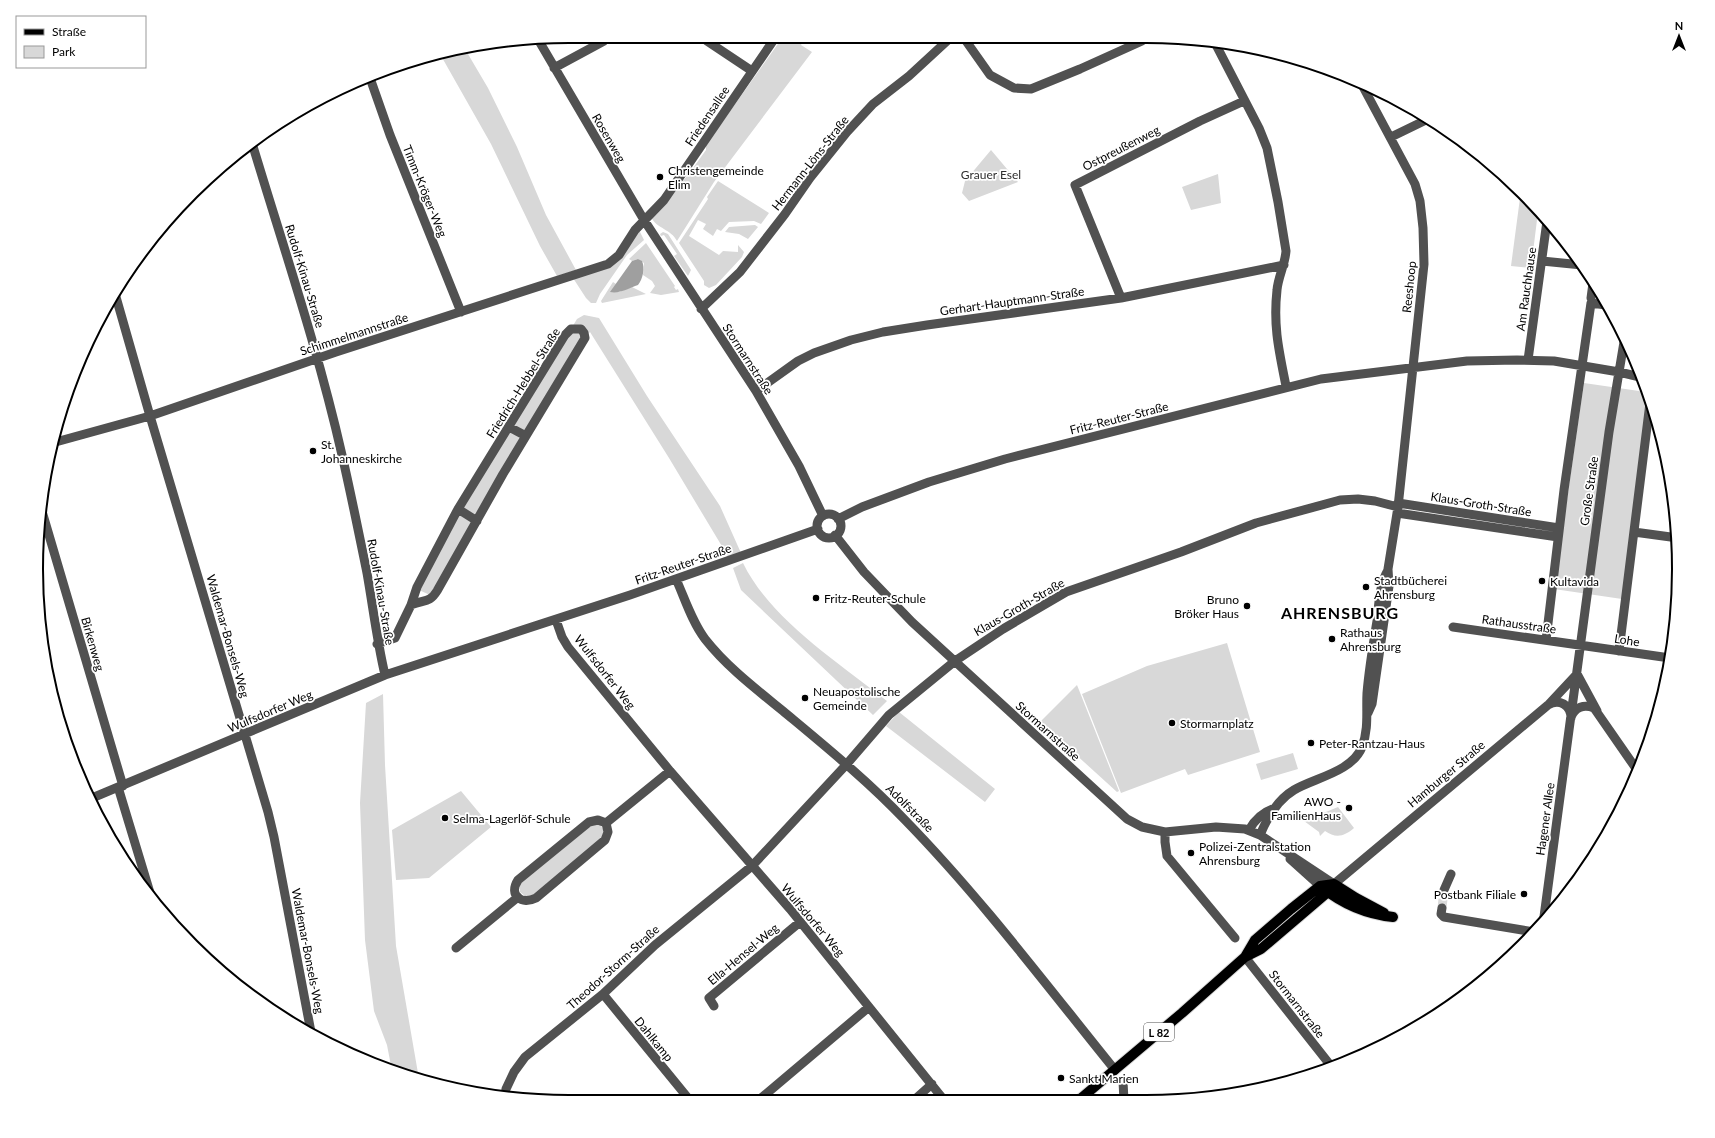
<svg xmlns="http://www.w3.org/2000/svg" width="1715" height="1138" viewBox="0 0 1715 1138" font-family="Lato,sans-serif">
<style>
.green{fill:#d8d8d8}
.water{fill:#9f9f9f}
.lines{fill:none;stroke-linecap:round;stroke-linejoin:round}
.minor-tunnel{stroke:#d9d9d9;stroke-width:9;stroke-dasharray:9 4.5;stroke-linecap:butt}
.major-casing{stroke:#dbdbdb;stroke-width:12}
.minor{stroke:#515151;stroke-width:9}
.major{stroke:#000;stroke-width:10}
.poi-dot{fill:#000;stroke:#fff;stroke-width:1.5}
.labels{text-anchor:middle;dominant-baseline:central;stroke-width:3.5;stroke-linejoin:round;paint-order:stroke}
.shield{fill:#fff;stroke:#4c4c4c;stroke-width:1}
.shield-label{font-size:11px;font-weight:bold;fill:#000}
.street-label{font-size:12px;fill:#000;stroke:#fff}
.poi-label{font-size:12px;fill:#000;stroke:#fff;text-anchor:start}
.park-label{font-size:12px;fill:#2f2f2f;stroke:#fff}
.district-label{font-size:16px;font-weight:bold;letter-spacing:1px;fill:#000;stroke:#fff}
.rim{fill:none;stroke:#000;stroke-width:2}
</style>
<rect width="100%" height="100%" fill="#fff"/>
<!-- green -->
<path class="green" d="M780 41H803L801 45 812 52 714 182 677 241C671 229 657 229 651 217L688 175 706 150V145Z
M465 49 488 88 517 147 546 215 576 270 557 276 540 246 491 144 440 54Z
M991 150 1018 182 969 201 962 193 965 181Z
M1218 174 1221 203 1191 210 1182 187Z
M718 181 769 213 761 224 754 221 729 222 721 231 717 229 713 236 703 229 706 224 698 220 689 236 719 255 723 251 738 252V245L744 252 742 257 716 285 709 288 704 285V281L679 243 708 199 707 197Z
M1520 198 1526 199 1538 212 1531 268 1511 266Z
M755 225 758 227 748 239 739 234 725 232 729 227Z
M638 232H640L644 240 627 255 600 294 596 303H591L586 298 573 278 604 267Z
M663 232 668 234 691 270 688 276 674 256 677 254 664 235 661 236 660 234Z
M646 243 675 286 674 287 676 290 678 289 679 292 661 295 650 293 655 286 652 281 643 275 644 263 638 259 632 261 629 259Z
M613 282 616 284 611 292H619L632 287 646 294 602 303 601 301Z
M584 315 599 318 647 396 720 506 741 553 729 558 669 458 590 332 578 346 430 595 419 590 464 506 577 319Z
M1584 383 1646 392 1648 398 1622 599 1554 589Z
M743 563C770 619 839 663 887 701L873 715 741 590 733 568Z
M1227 643 1260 752 1188 775 1185 769 1121 793 1082 694 1147 666Z
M1077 685 1119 791 1117 792 1040 722Z
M383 694 385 765 396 946 419 1079 392 1071 387 1045 374 1011 365 940 360 803 366 703Z
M899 712 995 789 985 802 886 726Z
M1293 753 1298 769 1261 780 1256 764Z
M461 791 491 827 429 878 396 880 392 830Z
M1338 807 1354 828C1345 836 1336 839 1325 831L1320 836 1319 832 1304 821Z
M599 824 604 830 601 839 530 897 525 896 520 892V883L587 827Z"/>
<!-- water -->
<path class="water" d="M638 259 642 261C645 268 643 279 638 285 629 288 620 294 610 292L632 261Z"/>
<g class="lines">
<!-- minor-tunnel -->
<path class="minor-tunnel" d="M1442 908 1444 890"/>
<defs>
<path id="major" d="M1334 884 1356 898 1384 913
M1323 888C1344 905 1366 914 1393 917
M1245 957 1255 940 1291 909 1320 886 1334 884
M1079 1100 1182 1013 1245 957 1261 949 1328 892 1334 884"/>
</defs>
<!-- major casing -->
<use href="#major" class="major-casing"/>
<!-- minor -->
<path class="minor" d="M539 41 644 220 756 391 799 466 823 516
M707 41 752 71
M966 41 990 75 1014 88 1031 89 1080 69 1142 41
M1214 41 1259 128 1267 148 1278 202 1286 251C1285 265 1278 277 1277 290 1273 326 1279 351 1286 386
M554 68 604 41
M370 78 390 135 461 312
M1361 83 1415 184 1420 201 1423 228 1424 264 1398 507 1388 569 1389 586 1372 704 1368 713
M1391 137 1426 120
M252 143C283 246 318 349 342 455 351 494 359 534 367 573 373 607 377 641 385 675
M1542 261 1582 265
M116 297 150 416 268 812 274 837 311 1032
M1121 298 1075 185 1200 121 1244 101
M1591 298 1593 283
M701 309 740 272 785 214 810 178 847 132 873 104 909 76 947 41
M1528 360 1547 221
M756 391 798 361 814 353 851 340 883 332 927 325 1121 298 1284 265
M509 427 526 436
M52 443 150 416 336 352 608 264 619 255 635 230 664 200 773 41
M1398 503 1559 528
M41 508 123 786
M458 509 477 521
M1397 513 1558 537
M817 526a12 12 0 1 1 24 0a12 12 0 1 1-24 0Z
M838 519 862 507 929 482 1005 459 1321 379 1467 361 1517 360 1554 361 1619 372 1640 377
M1634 532 1678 538
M835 535 864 572 912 622 1127 819 1142 827 1165 832 1216 827 1245 829 1260 835 1334 884 1548 705C1559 698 1571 705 1571 718
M676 579C685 599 692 622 705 639 727 667 756 689 783 711 825 746 868 781 905 820 981 898 1047 986 1115 1070
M556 620 562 637 568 647 670 771 790 909 944 1100
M1453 627 1670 658
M1546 640 1564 490 1591 303 1606 305
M377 644 395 638 411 605 417 587 458 509 565 335 571 329H581L584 333 585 338 503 474 437 591C429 604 424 599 411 605
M1619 651 1650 403
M1549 704 1577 674 1597 711
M1571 717C1575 707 1584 704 1594 708L1637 770
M118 787 151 896
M92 798 385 675 630 595 818 529
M598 820 606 823 608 832 605 840 536 898C522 905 508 896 518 880L589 822Z
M606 823 670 771
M1249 830C1255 819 1263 812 1275 808
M1165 832V842L1167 856 1235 938
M1260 835C1267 818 1277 800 1294 790 1314 778 1352 772 1362 747 1369 729 1366 711 1367 693 1369 669 1373 645 1377 621 1379 604 1379 585 1388 570
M1290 859 1320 886
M1444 890 1451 874
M1442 908 1441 914 1444 917 1534 932
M1543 924 1609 432 1625 336
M456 948 518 897
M1245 957 1331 1066
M603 994 688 1098
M714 1006 709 998 800 922
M1123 1081 1124 1101
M505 1097 506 1089 514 1072 525 1057 603 994 655 945 752 866 846 765 889 715 955 661 1003 629 1066 592 1181 552 1256 523 1340 500 1358 499 1375 501 1398 507
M760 1099 869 1007
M914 1100 932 1084"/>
<!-- major -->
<use href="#major" class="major"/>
</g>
<!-- markers -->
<g class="poi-dot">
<circle cx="660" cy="177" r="4"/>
<circle cx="313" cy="451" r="4"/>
<circle cx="1542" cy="581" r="4"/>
<circle cx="1366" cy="587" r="4"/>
<circle cx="816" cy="598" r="4"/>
<circle cx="1247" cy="606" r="4"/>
<circle cx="1332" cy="639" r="4"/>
<circle cx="805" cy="698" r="4"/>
<circle cx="1172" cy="723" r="4"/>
<circle cx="1311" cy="743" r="4"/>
<circle cx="1349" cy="808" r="4"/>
<circle cx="445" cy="818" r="4"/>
<circle cx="1191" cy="853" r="4"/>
<circle cx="1524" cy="894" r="4"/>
<circle cx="1061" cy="1078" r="4"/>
</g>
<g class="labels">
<!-- shield labels -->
<rect class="shield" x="1144" y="1023" width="30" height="18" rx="3"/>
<g class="shield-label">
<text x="1159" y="1032">L 82</text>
</g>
<!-- street labels -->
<g class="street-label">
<text transform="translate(707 116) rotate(-56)">Friedensallee</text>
<text transform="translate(609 138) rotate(60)">Rosenweg</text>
<text transform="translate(1121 148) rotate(-27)">Ostpreußenweg</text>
<text transform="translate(810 163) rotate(-52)">Hermann-Löns-Straße</text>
<text transform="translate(425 191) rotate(68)">Timm-Kröger-Weg</text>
<text transform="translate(305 276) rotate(73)">Rudolf-Kinau-Straße</text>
<text transform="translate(1409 287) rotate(-84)">Reeshoop</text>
<text transform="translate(1526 289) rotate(-82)">Am Rauchhause</text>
<text transform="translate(1012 301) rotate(-8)">Gerhart-Hauptmann-Straße</text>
<text transform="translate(354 334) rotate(-18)">Schimmelmannstraße</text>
<text transform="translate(748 359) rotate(57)">Stormarnstraße</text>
<text transform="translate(523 383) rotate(-58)">Friedrich-Hebbel-Straße</text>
<text transform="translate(1119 418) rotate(-14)">Fritz-Reuter-Straße</text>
<text transform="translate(1589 491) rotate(-82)">Große Straße</text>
<text transform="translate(1481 504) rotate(9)">Klaus-Groth-Straße</text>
<text transform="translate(683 564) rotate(-19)">Fritz-Reuter-Straße</text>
<text transform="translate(381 592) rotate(80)">Rudolf-Kinau-Straße</text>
<text transform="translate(1019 607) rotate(-30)">Klaus-Groth-Straße</text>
<text transform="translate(1519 624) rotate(8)">Rathausstraße</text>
<text transform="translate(228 636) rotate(74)">Waldemar-Bonsels-Weg</text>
<text transform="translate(1627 640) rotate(9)">Lohe</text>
<text transform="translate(93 644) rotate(74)">Birkenweg</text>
<text transform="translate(605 672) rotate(52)">Wulfsdorfer Weg</text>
<text transform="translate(270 711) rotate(-23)">Wulfsdorfer Weg</text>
<text transform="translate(1048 731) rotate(42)">Stormarnstraße</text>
<text transform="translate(1446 774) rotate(-40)">Hamburger Straße</text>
<text transform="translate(910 808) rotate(45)">Adolfstraße</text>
<text transform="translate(1545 819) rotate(-82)">Hagener Allee</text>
<text transform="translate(813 920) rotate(50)">Wulfsdorfer Weg</text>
<text transform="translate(308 951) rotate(79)">Waldemar-Bonsels-Weg</text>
<text transform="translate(743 954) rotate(-40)">Ella-Hensel-Weg</text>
<text transform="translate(613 967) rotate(-42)">Theodor-Storm-Straße</text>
<text transform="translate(1297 1004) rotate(52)">Stormarnstraße</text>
<text transform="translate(654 1039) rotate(51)">Dahlkamp</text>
</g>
<!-- poi labels -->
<g class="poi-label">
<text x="668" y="170">Christengemeinde<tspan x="668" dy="14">Elim</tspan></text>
<text x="321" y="444">St.<tspan x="321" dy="14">Johanneskirche</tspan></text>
<text x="1374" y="580">Stadtbücherei<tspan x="1374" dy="14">Ahrensburg</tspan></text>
<text x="1550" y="581">Kultavida</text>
<text x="824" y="598">Fritz-Reuter-Schule</text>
<text x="1239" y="599" text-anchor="end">Bruno<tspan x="1239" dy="14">Bröker Haus</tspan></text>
<text x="1340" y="632">Rathaus<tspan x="1340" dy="14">Ahrensburg</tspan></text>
<text x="813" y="691">Neuapostolische<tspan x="813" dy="14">Gemeinde</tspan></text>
<text x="1180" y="723">Stormarnplatz</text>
<text x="1319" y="743">Peter-Rantzau-Haus</text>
<text x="1341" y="801" text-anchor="end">AWO -<tspan x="1341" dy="14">FamilienHaus</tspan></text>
<text x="453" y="818">Selma-Lagerlöf-Schule</text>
<text x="1199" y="846">Polizei-Zentralstation<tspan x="1199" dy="14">Ahrensburg</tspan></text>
<text x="1516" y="894" text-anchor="end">Postbank Filiale</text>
<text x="1069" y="1078">Sankt Marien</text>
</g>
<!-- park labels -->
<g class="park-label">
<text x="991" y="174">Grauer Esel</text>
</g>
<!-- district labels -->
<g class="district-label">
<text x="1340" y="612">AHRENSBURG</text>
</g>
</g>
<!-- crop -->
<path d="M0 0H1715V1138H0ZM569 43H1146A526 526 0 0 1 1672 569V569A526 526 0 0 1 1146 1095H569A526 526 0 0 1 43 569V569A526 526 0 0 1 569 43Z" fill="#fff" fill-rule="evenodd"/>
<path class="rim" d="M569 43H1146A526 526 0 0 1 1672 569V569A526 526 0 0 1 1146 1095H569A526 526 0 0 1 43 569V569A526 526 0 0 1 569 43Z"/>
<!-- legend -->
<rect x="16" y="16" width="130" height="52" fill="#ffffff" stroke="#999999"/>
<rect x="24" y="29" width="20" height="6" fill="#000000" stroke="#999999"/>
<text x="52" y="36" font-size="12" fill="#000000">Straße</text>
<rect x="24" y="46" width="20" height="12" fill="#d8d8d8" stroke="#999999"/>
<text x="52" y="56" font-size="12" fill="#000000">Park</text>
<!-- north arrow -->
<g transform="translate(1679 36)" stroke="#ffffff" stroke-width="3" paint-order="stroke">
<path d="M0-3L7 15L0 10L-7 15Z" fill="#000000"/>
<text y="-6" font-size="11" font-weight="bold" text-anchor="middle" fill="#000000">N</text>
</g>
</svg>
